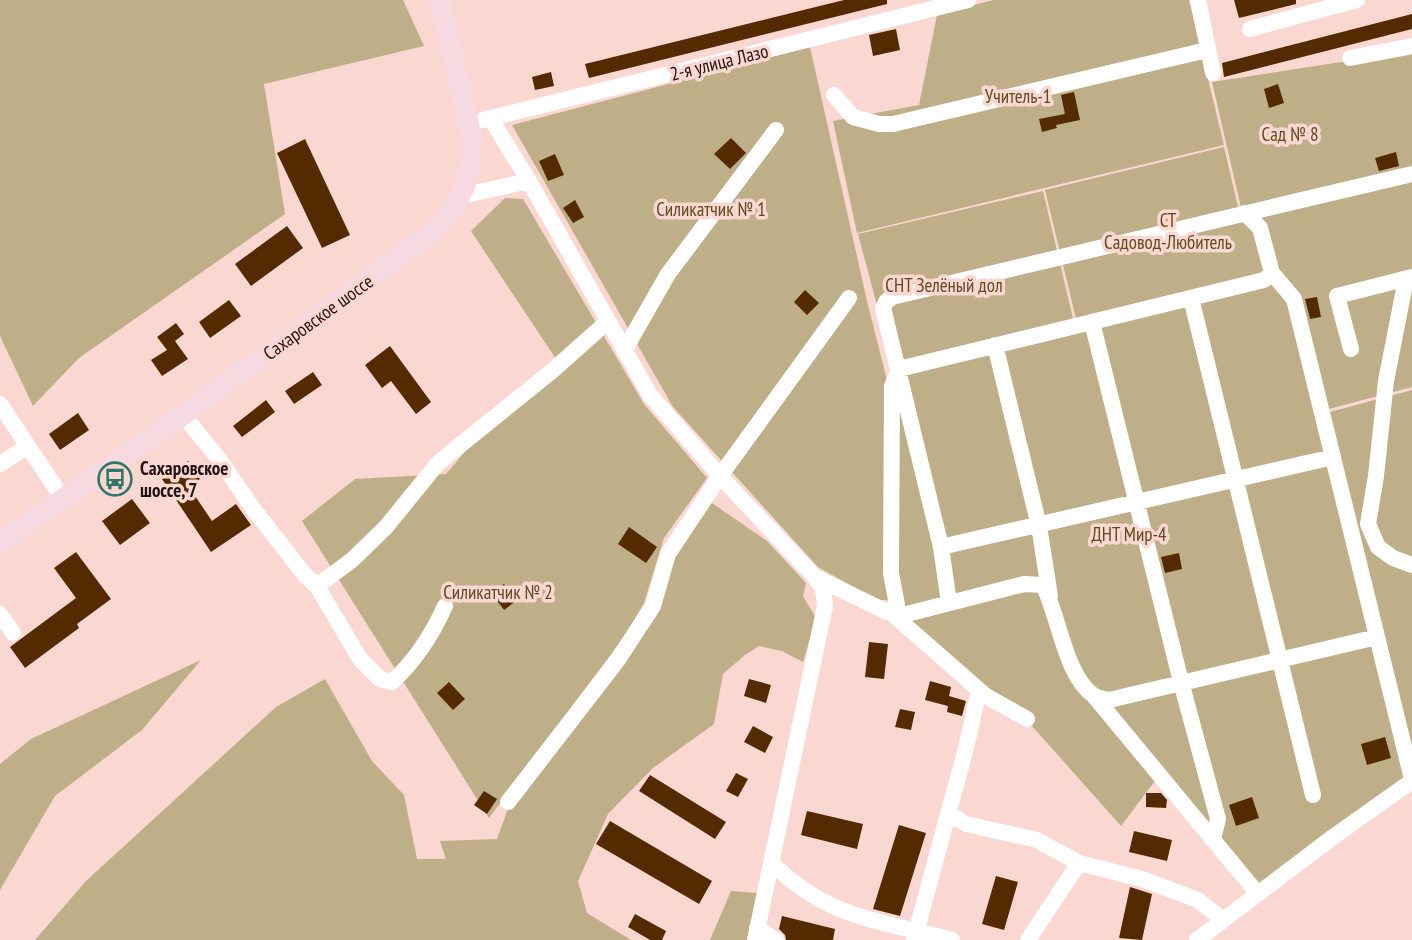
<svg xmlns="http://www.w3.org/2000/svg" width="1412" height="940" viewBox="0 0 1412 940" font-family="'PT Sans Narrow',sans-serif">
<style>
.green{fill:#beaf89}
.building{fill:#542a00}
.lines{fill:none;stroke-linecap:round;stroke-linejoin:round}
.minor{stroke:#fff;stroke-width:16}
.major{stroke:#f7d9e2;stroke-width:21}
.labels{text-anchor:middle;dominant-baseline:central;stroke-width:7;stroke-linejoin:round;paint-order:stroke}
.street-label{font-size:19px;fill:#211412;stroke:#fbd7d1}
.park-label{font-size:19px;fill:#5c4c1e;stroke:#fbd7d1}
.poi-label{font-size:19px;font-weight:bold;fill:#211412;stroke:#fbd7d1;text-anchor:start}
</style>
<rect width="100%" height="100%" fill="#fbd7d1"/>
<!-- green -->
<path class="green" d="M0 0H403L424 46 264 84 285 214 79 358 33 406 0 336Z
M993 0H1189L1224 145 857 233 833 121 919 105 937 15Z
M810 47 867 301 887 380 888 600H877L818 567 673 407 512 125Z
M1412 51V170L1242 212 1212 82Z
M1224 147 1239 211 1258 229 1269 272 1077 323 1045 190Z
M1412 178V387L1325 410 1296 297 1275 271 1258 214Z
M1043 191 1074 323 894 369 858 234Z
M505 198 523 199 644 404 707 478 664 538 644 603 626 634 489 818 302 521 355 479 446 474 484 429 562 368 471 231Z
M1273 281 1291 301 1409 779 1259 888 1161 773 1121 826 1032 726 982 687 893 604 895 372Z
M1412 390V763L1326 413Z
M712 503 767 541 806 583 803 596 816 618 803 662 782 651 759 646 745 655 723 674 714 724 653 768 608 814 578 881 587 913 631 940H35L86 881 276 707 325 679 372 761 404 795 417 859H446L440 841 497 839 509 806 617 661 693 515Z
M201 660 142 730 55 796 0 890V764L31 739Z
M731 891 758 893 748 940H710Z"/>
<!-- building -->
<path class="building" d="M844 0H887V4L589 78 585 64Z
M1234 0H1296V4L1239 18Z
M1412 14V29L1224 77 1222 63Z
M896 29 900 50 873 56 869 35Z
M551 72 554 86 535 90 532 77Z
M1278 84 1284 103 1269 108 1264 89Z
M1074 92 1080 120 1056 125 1057 128 1042 132 1039 119 1065 114 1061 95Z
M731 138 746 153 730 169 714 154Z
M305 139 350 235 322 248 277 153Z
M1396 152 1399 166 1379 171 1375 158Z
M555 154 564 175 548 181 539 161Z
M575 200 584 217 573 223 563 208Z
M287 226 303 248 251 286 235 264Z
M805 290 819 303 807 315 794 302Z
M1317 297 1321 317 1310 319 1305 299Z
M229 300 241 316 210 338 199 322Z
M176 323 184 334 175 341 188 359 162 376 151 360 167 350 157 337Z
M390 346 431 402 416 414 391 381 382 388 365 365Z
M313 372 322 385 294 404 285 391Z
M266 400 275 412 242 437 233 426Z
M78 413 89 430 60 450 49 434Z
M188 461 200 479 189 487 212 521 236 504 251 525 211 552 162 479Z
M132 499 150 523 120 545 102 521Z
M629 527 657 547 646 563 618 544Z
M76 552 111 599 77 624 79 628 25 668 10 647 76 598 54 568Z
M1179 553 1182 569 1165 573 1161 557Z
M504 584 517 600 504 610 492 594Z
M869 642 888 644 884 679 865 677Z
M749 679 771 685 766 703 744 696Z
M930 681 951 687 949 696 966 701 962 716 947 712 948 706 925 700Z
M449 682 465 699 453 710 437 693Z
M900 709 915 712 911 730 895 727Z
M753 726 773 737 765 753 744 742Z
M1385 737 1391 758 1367 765 1361 744Z
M736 773 748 779 738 797 726 791Z
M650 775 726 822 715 839 639 791Z
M484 791 497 799 487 814 474 805Z
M1146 793H1161L1167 800 1166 808 1146 807Z
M1252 797 1259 818 1236 826 1229 805Z
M807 811 863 824 857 849 801 835Z
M610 821 712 881 699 904 596 844Z
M899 825 926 833 900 916 873 909Z
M1134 831 1172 840 1167 861 1129 852Z
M996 876 1018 882 1004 930 982 924Z
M1130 887 1152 894 1142 940 1119 938Z
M635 914 666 931 662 940H650L628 927Z
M782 916 835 929 833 940H786L785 935 779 929Z"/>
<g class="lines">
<!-- minor -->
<path class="minor" d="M1198 0 1213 73
M1250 29 1357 0
M1350 58 1412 46
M834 95 853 117 879 124H893L1207 50
M491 119 529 181 650 395 720 476 811 573 823 588 825 606 755 940
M483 120 968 0
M461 196 529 181
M1272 273 1294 299 1412 779
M1406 279 1386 381 1376 476 1368 524 1378 547 1393 558 1412 565
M1191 298 1313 795
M1092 322 1181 682 1218 819 1213 839
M995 345 1039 526 1050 596
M1351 349 1337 296 1412 277
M624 351 668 274 776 130
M0 404 63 499
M183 415 219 459 254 510 305 575 317 586 360 659 380 679 392 682C416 660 432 635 445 606
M0 464 28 446
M941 547 1333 457
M817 578 887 612 907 614 1024 584 1043 585C1059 616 1065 675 1093 695 1097 698 1103 699 1109 700L1377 637
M317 586 352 560 386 527 438 463 552 371 607 322
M949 603 941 547 883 308 886 302 892 297 1412 174
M0 614 13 633
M1094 696 1258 894
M1027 719 986 696 890 612 897 605 891 573 892 386 899 369 1264 280 1272 273 1260 228 1245 213
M508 802 617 661 653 606 668 554 720 476 849 298
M948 813 966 824 1037 840 1079 863 1142 879 1198 900 1223 920
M771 862C827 919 880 920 952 940
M757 928 776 940
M914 940 966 748 979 690
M1028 940 1079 863
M1197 940 1333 837 1412 781"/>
<!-- major -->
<path class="major" d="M0 543 183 415 434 231 453 209 464 188 471 164 472 139 440 0"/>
</g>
<!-- icons -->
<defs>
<symbol id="bus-ring" viewBox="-11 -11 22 22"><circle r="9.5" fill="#fbd7d1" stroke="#32776c" stroke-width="1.5"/><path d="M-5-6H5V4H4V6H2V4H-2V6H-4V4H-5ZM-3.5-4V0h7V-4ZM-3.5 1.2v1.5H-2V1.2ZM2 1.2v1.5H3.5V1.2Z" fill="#32776c"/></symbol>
</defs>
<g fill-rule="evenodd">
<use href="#bus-ring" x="96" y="460" width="38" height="38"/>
</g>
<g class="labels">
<!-- street labels -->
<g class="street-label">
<text transform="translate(719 62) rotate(-14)">2-я улица Лазо</text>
<text transform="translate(318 317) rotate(-36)">Сахаровское шоссе</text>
</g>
<!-- park labels -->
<g class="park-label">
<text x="1018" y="96">Учитель-1</text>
<text x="1290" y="134">Сад № 8</text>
<text x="711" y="209">Силикатчик № 1</text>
<text x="1168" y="220">СТ<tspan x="1168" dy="22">Садовод-Любитель</tspan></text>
<text x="944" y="285">СНТ Зелёный дол</text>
<text x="1129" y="534">ДНТ Мир-4</text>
<text x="498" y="592">Силикатчик № 2</text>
</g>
<!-- poi labels -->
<g class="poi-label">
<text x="140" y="468">Сахаровское<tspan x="140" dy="22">шоссе, 7</tspan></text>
</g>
</g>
</svg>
